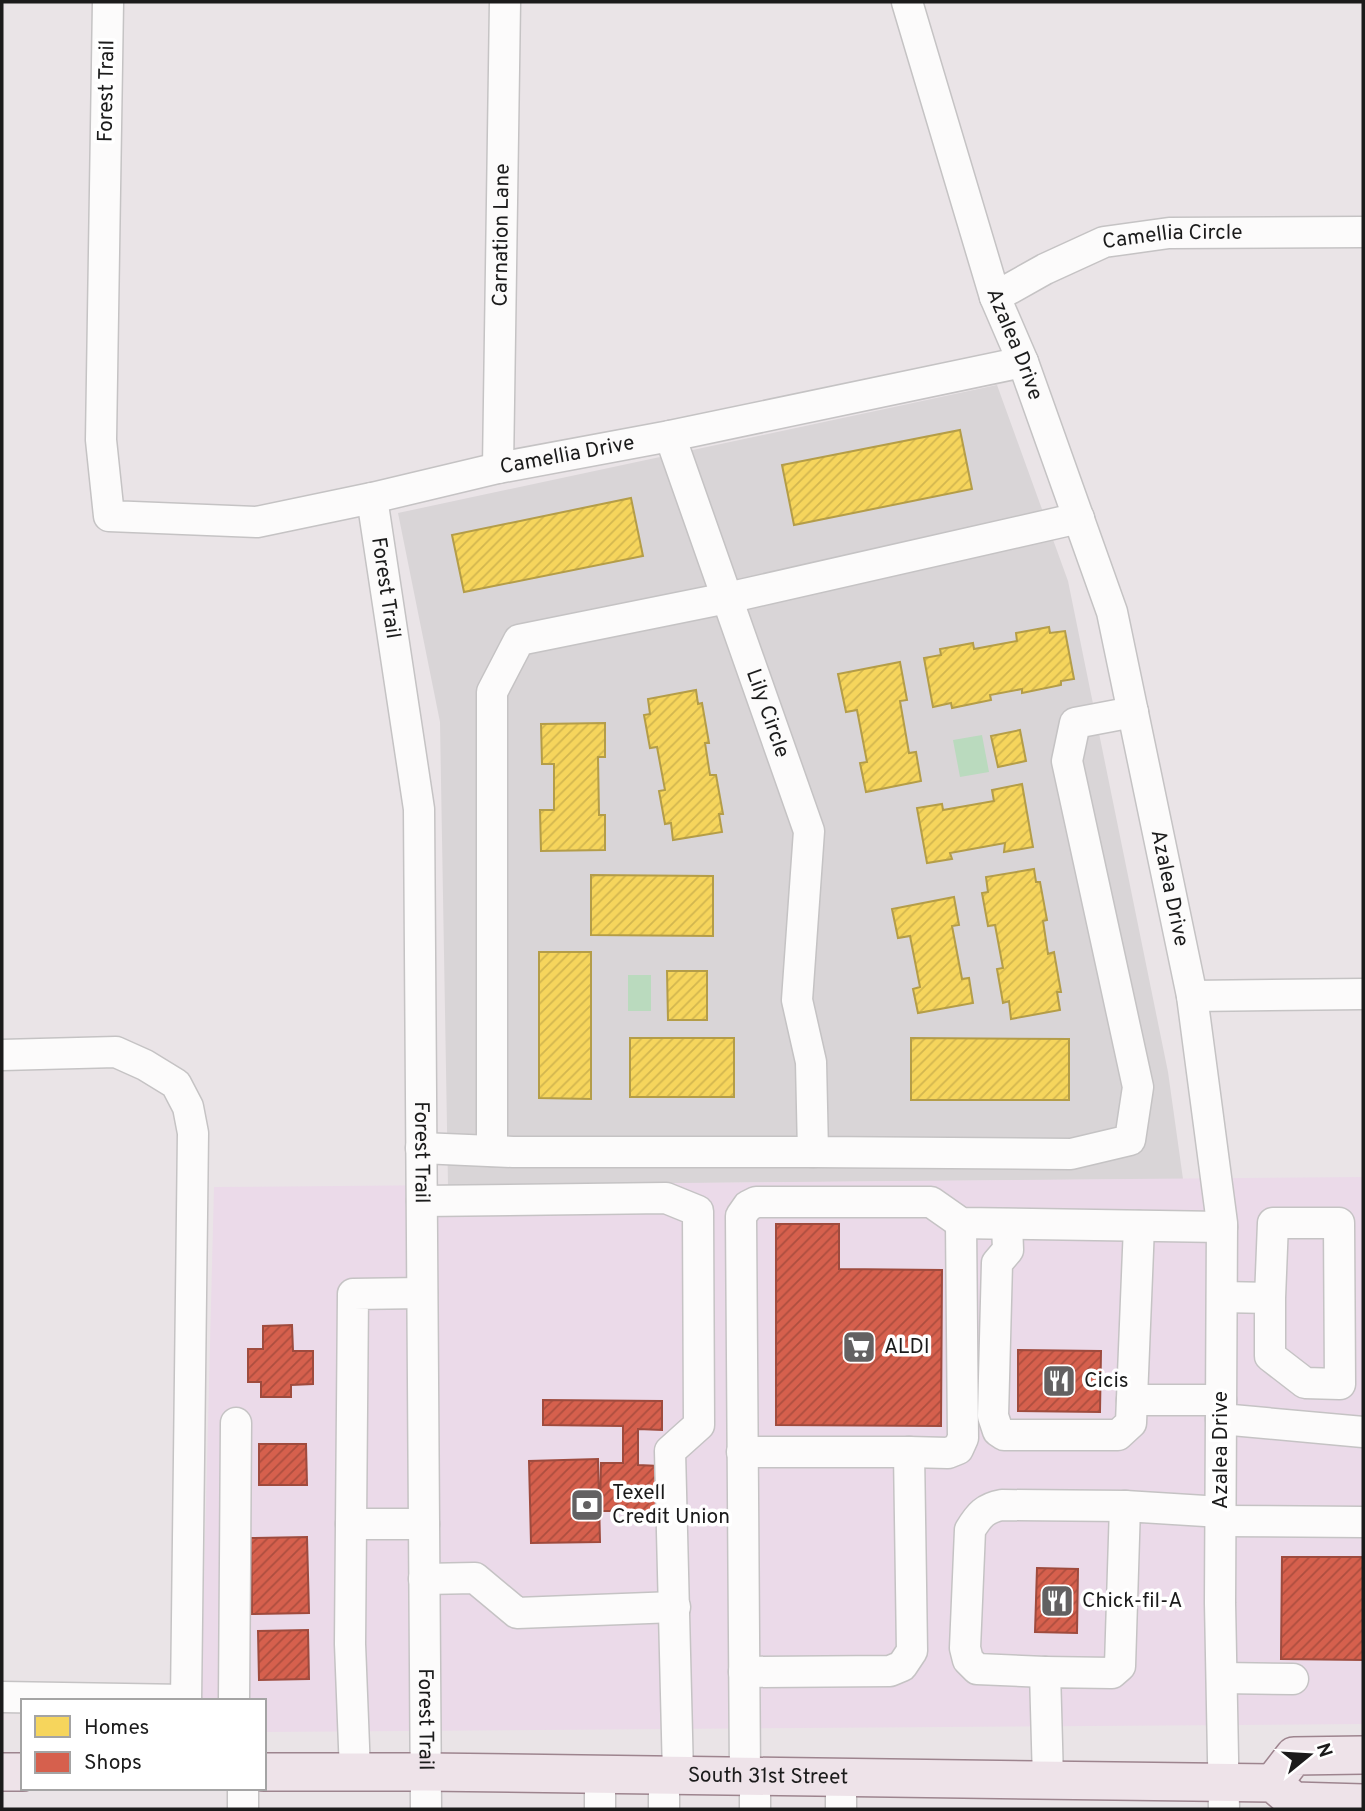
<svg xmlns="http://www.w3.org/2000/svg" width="1365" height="1811" viewBox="0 0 1365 1811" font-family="Overpass,sans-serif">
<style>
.residential{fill:#d9d5d7}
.commercial{fill:#ebdae9}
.water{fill:#badabe}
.homes{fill:url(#homes-hatch);stroke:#b49d48;stroke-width:2}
.shops{fill:url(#shops-hatch);stroke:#9e4b3e;stroke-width:2}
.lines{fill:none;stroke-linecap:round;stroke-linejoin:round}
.minor-casing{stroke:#c5c3c4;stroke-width:33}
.major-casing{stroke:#9d848e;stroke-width:40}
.minor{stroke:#fcfbfb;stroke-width:30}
.major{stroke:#eee3e9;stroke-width:37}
.labels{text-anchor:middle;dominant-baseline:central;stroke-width:7;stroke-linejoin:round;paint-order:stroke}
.street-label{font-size:21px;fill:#1b1b1b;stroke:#fff}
.poi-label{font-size:21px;fill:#1b1b1b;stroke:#fff;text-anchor:start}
</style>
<defs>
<pattern id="homes-hatch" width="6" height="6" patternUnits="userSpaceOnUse" patternTransform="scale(1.75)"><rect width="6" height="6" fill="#f6d55c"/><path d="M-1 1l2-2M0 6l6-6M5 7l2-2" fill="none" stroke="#d2b64f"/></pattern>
<pattern id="shops-hatch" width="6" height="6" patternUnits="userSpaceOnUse" patternTransform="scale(1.75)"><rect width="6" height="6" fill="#d6604d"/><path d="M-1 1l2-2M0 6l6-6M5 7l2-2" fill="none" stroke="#ad4e3f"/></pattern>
</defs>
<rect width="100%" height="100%" fill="#eae4e7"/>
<!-- residential -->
<path class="residential" d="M997 385 1068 581 1168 1072 1183 1179 448 1185 440 722 398 513Z"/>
<!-- commercial -->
<path class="commercial" d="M1363 1177V1724L264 1732V1701H201L214 1187Z"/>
<!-- water -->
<path class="water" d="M982 735 989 772 960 777 953 740Z
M628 975H651V1011H628Z"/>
<!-- homes -->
<path class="homes" d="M960 430 972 489 794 525 782 465Z
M631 498 643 556 464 592 452 535Z
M1049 627 1050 633 1065 631 1074 679 1061 681V685L1022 693V689L990 695 991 700 952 708 951 703 933 707 924 658 941 655 940 649 973 643 974 649 1017 641 1016 633Z
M900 662 907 700 900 701 909 753 916 752 921 781 866 792 860 763 867 762 857 710 846 712 838 674Z
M696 690 698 704 702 703 709 743H705L710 775H716L723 814H719L722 832 673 840 671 823 665 824 659 791 665 790 657 747 650 748 644 715 650 714 648 699Z
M605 723V757H598L599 815H605V850L541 851 540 810H554V764H542L541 724Z
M1020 730 1026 761 998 767 991 736Z
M1022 784 1033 847 1004 852 1005 843 950 853 952 859 927 863 917 808 942 804 943 810 994 801 992 790Z
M1034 869 1036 882H1040L1047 920 1043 921 1048 954 1054 952 1061 992H1057L1060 1010 1011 1019 1009 1001 1003 1003 997 969 1003 968 995 925 988 926 982 893 988 892 986 877Z
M591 875 713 876V936L591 935Z
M954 897 959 925 952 926 962 979 969 978 973 1003 918 1013 913 989 920 987 910 936 898 938 892 909Z
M539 952H591V1099L539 1098Z
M667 971H707V1020H668Z
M630 1038H734V1097H630Z
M911 1038 1069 1039V1100H911Z"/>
<!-- shops -->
<path class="shops" d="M776 1224H839V1269L942 1270 941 1426 776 1425Z
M292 1325 293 1351H313V1384L291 1385V1397H261V1382H248V1349H263V1326Z
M1018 1350 1101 1351 1100 1412 1018 1411Z
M543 1400 662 1401V1430L638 1429V1465L659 1466V1511H600L601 1463H623V1426L543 1425Z
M259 1444H306L307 1485H259Z
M598 1459 600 1542 531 1543 529 1461Z
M307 1537 309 1613 252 1614 251 1538Z
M1282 1557H1363V1660L1281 1659Z
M1037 1568 1078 1569 1077 1633 1035 1632Z
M308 1630 309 1679 259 1680 258 1631Z"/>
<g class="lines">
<defs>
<g id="minor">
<path id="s1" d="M108 2 101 440 109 516 257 522 372 498 498 468 670 436 1023 362"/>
<path id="s2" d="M907 2 995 297 1023 362 1112 612 1192 996 1222 1223 1220 1603 1224 1809"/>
<path id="s3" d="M995 297 1045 269 1104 242 1169 233 1363 232"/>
<path id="s4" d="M670 436 809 831 797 1000 811 1062 813 1152 1071 1154 1130 1140 1138 1087 1067 761 1075 723 1133 712"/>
<path id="s5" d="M498 468 505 2"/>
<path id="s6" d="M372 498 419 809 426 1809"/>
<path d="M1192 996 1363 994"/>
<path d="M2 1055 116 1052 145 1065 176 1084 188 1107 193 1133 186 1701"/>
<path d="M421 1148 513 1152H813"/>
<path d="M492 1151V692L519 640 727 598 1079 518"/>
<path d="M422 1201 666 1198 698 1211 699 1425 670 1451 678 1775"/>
<path d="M1007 1224 1008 1250 997 1263 993 1416 998 1431 1004 1435H1118L1131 1423 1139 1226"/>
<path d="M422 1293 353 1294 351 1524H424"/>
<path d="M1222 1297 1270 1298V1356L1305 1383 1340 1384 1339 1223H1273L1270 1298"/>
<path d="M1132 1400H1221"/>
<path d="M1221 1419 1363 1432"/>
<path d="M742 1452H909L912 1651 902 1666 890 1671 744 1672"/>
<path d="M909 1452 948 1453 958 1449 963 1438 961 1223"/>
<path d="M1221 1521 1363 1522"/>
<path d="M351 1524 350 1644 355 1772"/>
<path d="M424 1579 475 1578 517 1613 675 1607"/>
<path d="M1045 1672 977 1669 968 1660 965 1648 970 1530C979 1515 985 1508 1002 1505L1125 1506"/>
<path d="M1222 1678 1293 1679"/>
<path d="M2 1697 186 1700"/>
<path d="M234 1701 236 1423"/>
<path d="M745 1776 741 1216 748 1206 756 1202H931L961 1223 1222 1227"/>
<path d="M1048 1780 1045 1672 1112 1673 1120 1666 1125 1506 1221 1512"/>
<path d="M243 1809V1788"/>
<path d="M600 1809V1774"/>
<path d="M664 1809V1775"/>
<path d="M755 1809V1776"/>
<path d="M841 1809V1777"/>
</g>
<g id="major">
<path d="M2 1772H23"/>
<path id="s7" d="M264 1772H426L1273 1783 1294 1801 1363 1803"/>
<path d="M1273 1783 1294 1756 1363 1755"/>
</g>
</defs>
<!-- minor casing -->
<use href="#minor" class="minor-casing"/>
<!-- major casing -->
<use href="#major" class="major-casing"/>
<!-- minor -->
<use href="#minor" class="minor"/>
<!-- major -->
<use href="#major" class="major"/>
</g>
<!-- icons -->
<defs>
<symbol id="supermarket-square" viewBox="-11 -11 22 22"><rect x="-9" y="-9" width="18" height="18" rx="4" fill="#636162" stroke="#fff"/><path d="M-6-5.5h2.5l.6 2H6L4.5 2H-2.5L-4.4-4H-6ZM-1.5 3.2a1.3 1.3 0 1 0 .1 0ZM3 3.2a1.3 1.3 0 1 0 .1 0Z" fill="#fff"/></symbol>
<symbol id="restaurant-square" viewBox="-11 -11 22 22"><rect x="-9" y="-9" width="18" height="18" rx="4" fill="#636162" stroke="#fff"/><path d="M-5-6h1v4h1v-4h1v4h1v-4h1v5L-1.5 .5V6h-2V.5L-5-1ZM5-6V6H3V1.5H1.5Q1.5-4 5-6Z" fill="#fff"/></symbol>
<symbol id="bank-square" viewBox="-11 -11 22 22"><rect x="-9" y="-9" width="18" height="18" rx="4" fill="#636162" stroke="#fff"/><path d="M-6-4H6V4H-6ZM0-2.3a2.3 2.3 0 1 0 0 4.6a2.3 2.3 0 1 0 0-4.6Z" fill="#fff"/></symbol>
</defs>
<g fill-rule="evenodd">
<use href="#supermarket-square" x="840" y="1328" width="38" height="38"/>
<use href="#restaurant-square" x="1040" y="1362" width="38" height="38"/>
<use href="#bank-square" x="568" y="1486" width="38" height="38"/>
<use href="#restaurant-square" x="1038" y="1582" width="38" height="38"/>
</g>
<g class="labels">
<!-- street labels -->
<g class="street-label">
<text transform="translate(107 91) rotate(-89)">Forest Trail</text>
<text stroke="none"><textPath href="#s5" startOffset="233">Carnation Lane</textPath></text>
<text stroke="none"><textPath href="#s3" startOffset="191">Camellia Circle</textPath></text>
<text stroke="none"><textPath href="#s2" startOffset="359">Azalea Drive</textPath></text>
<text stroke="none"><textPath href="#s1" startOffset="980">Camellia Drive</textPath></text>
<text stroke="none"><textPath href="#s6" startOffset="91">Forest Trail</textPath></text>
<text stroke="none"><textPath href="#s4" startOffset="294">Lily Circle</textPath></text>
<text stroke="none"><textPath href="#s2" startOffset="926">Azalea Drive</textPath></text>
<text stroke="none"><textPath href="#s6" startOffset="658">Forest Trail</textPath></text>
<text transform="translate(1221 1450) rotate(-90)">Azalea Drive</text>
<text stroke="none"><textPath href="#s6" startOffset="1225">Forest Trail</textPath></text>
<text stroke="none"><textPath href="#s7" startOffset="504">South 31st Street</textPath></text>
</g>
<!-- poi labels -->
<g class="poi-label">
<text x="884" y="1347">ALDI</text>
<text x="1084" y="1381">Cicis</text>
<text x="612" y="1493">Texell<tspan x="612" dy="24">Credit Union</tspan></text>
<text x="1082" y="1601">Chick-fil-A</text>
</g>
</g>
<!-- border -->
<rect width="1365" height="1811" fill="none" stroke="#1b1b1b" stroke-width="7"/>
<!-- legend -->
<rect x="21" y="1699" width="245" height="91" fill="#ffffff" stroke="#a4a4a4" stroke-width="2"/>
<rect x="35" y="1716" width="35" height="21" fill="#f6d55c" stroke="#a4a4a4" stroke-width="2"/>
<text x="84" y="1734" font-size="21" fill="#1b1b1b">Homes</text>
<rect x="35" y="1752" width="35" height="21" fill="#d6604d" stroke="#a4a4a4" stroke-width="2"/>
<text x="84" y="1769" font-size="21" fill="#1b1b1b">Shops</text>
<!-- north arrow -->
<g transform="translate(1309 1755) rotate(72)" stroke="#ffffff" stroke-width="5" paint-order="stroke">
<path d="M0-5L12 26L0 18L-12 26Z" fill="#1b1b1b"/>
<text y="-10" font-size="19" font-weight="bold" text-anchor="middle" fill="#1b1b1b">N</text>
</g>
</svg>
